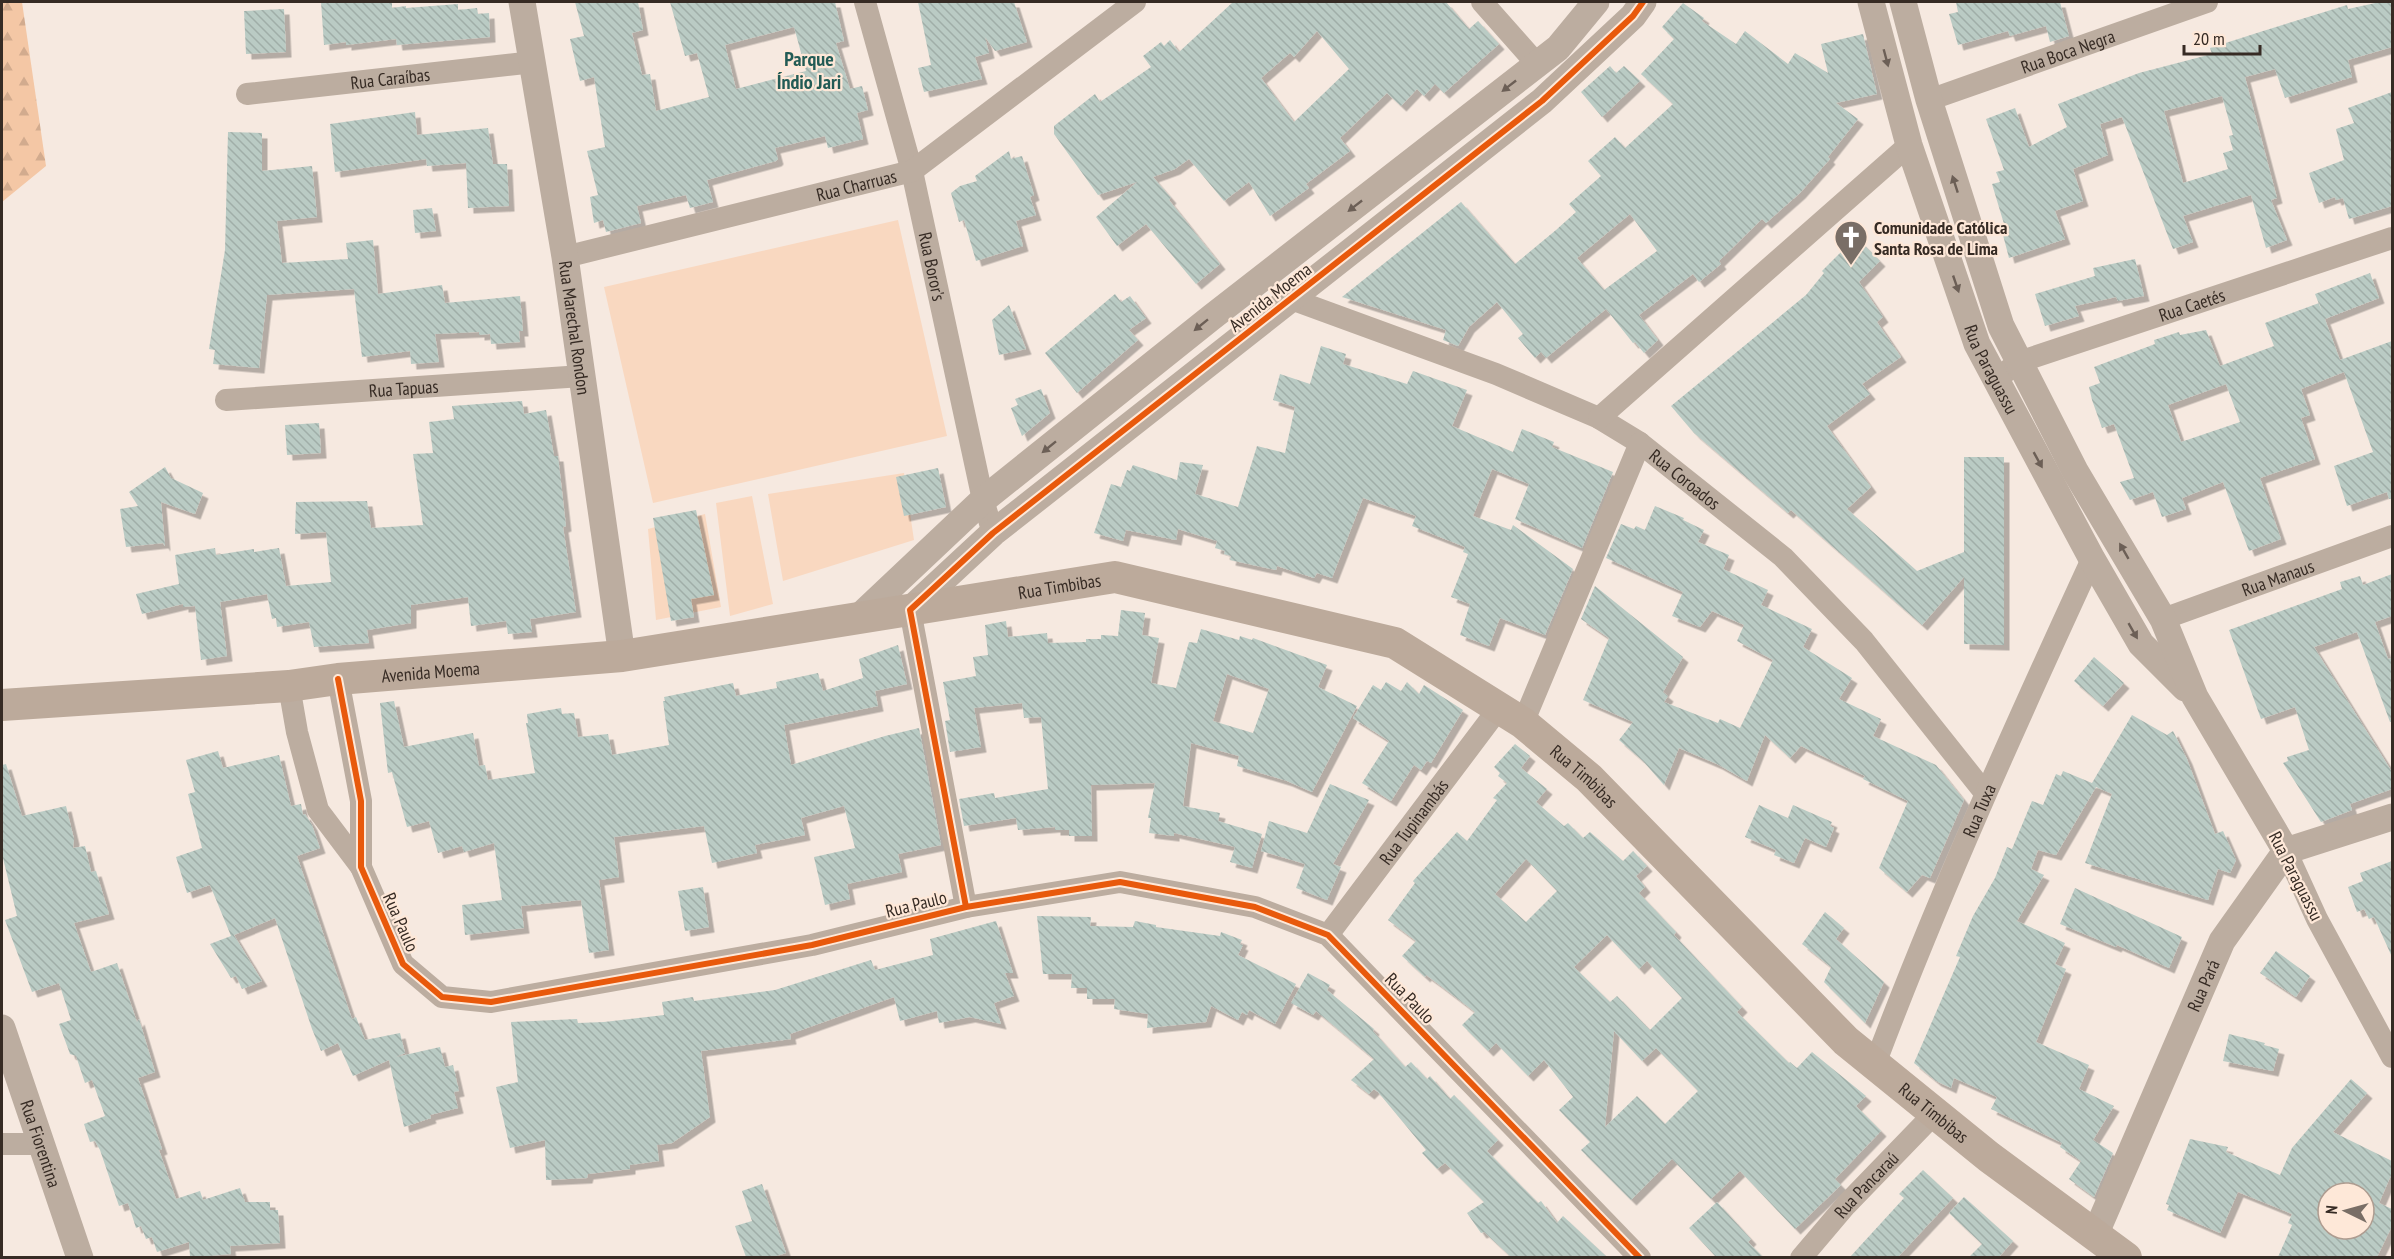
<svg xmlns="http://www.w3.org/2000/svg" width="2394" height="1259" viewBox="0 0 2394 1259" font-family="'PT Sans Narrow',sans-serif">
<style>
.forest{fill:url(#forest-firs)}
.park{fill:#f9d8c0}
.building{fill:url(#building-back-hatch);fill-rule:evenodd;filter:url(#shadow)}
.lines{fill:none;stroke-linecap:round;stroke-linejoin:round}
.minor{stroke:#bcada0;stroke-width:22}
.tertiary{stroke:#bcada0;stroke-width:27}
.secondary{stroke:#bcaa9b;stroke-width:32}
.cycleway-casing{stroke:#fee8d8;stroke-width:10}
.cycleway{stroke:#e8590c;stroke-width:6}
.oneway{fill:#6c5f56}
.labels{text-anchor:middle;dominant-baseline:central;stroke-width:4.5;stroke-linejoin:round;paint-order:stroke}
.street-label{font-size:18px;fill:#362b24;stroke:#fee8d8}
.poi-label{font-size:18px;font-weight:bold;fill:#362b24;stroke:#fee8d8;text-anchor:start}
.neighbourhood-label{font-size:20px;font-weight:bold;fill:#225b55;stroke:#fee8d8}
</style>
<defs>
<pattern id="forest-firs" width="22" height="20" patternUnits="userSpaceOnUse" patternTransform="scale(1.5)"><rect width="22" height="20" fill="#f4c7a5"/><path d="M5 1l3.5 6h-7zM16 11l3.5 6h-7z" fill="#d2ab8e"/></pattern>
<pattern id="building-back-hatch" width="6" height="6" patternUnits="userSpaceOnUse" patternTransform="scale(1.5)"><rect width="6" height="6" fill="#bacbc4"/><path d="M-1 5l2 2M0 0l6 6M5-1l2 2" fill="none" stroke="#a0aea8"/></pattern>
<filter id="shadow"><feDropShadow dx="5.5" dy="5.5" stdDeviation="0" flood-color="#0004"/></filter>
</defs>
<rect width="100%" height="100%" fill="#f6e9e0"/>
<!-- forest -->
<path class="forest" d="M2 2H22L46 166 2 202Z"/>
<!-- park -->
<path class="park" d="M898 220 947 436 653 503 604 287Z
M904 473 914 540 783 581 768 494Z
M752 496 773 604 730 616 716 503Z
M705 514 721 607 656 620 648 529Z"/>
<!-- building -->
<path class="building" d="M321 2H392V8L406 6V8L458 4V10L477 8 478 14 489 13 490 37 397 45 396 39 346 45V42L324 45Z
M575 2H638L643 30 632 33 642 75 650 74 656 111 709 97 697 53 685 56 670 2H835L844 41 836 43 850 89 862 86 868 110 857 113 863 139 828 148 825 136 775 148 778 159 776 161 707 180 713 202 690 208 686 195 637 206 641 223 606 232 603 220 594 223 590 197 598 195 587 151 605 147 594 77 580 81 570 39 584 36ZM794 27 806 71 736 89 725 45Z
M918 2H1014L1027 42 995 51 985 37 989 53 975 57 982 79 924 92 918 68 931 65Z
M1233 2H1446L1469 29 1478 21 1499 44 1444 93 1435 84 1424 96 1417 89 1401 106 1387 93 1340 138 1350 151 1306 184 1309 188 1270 216 1249 182 1224 201 1189 159 1175 169 1153 177 1171 198 1169 200 1220 264 1196 284 1146 224 1117 246 1096 217 1137 182 1098 195 1054 134V126L1095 94 1100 102 1151 67 1143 56 1161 42 1164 46 1170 40 1179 52ZM1317 31 1349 69 1294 122 1261 78 1290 53 1294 57Z
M1956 2H2060L2069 36 2050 42 2046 26 2010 36 2008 31 1958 45 1949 14 1958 12Z
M2380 2H2392V47L2348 60 2352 77 2285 98 2275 69 2245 77 2277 198 2271 200 2287 240 2266 248 2251 195 2183 216 2193 242 2173 249 2122 117 2100 124 2108 155 2073 169 2083 201 2055 211 2065 239 2009 258 2003 235 2007 234 1992 184 2000 182 1996 172 2004 170 1986 119 2015 108 2029 147 2067 127 2058 104 2139 73 2212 54 2210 48 2260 32 2347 5 2348 9ZM2222 96 2233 135 2229 136 2233 150 2223 153 2228 169 2183 183 2164 111Z
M1683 3 1704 18 1702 21 1736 44 1745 31 1788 64 1795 53 1828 73 1821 44 1863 34 1877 94 1836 103 1858 119 1828 157 1830 159 1800 193 1766 223 1762 219 1719 261 1721 264 1699 282 1693 274 1639 315 1658 340 1644 353 1635 342 1633 343 1606 309 1546 358 1541 352 1535 358 1518 338 1523 334 1497 302 1469 327 1458 346 1443 340 1446 330 1342 297 1461 202 1515 264 1556 230 1576 212 1569 204 1601 176 1588 161 1615 137 1625 148 1673 104 1641 74 1674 39 1662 27ZM1630 214 1657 251 1604 290 1577 258Z
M284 9 286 52 246 54 244 11Z
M1610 66 1616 73 1624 66 1640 81 1602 117 1581 92Z
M2392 92V206L2349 219 2343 198 2336 200 2335 197 2319 203 2309 173 2344 160 2336 129 2354 123 2348 108Z
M415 112 417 135 488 128 493 164H507L509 206 468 208 466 163 427 166 426 159 335 172 330 124Z
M228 132 262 133V171L312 166 317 217 277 221 282 263 348 259 346 243 373 240 378 294 442 285 445 303 520 296 523 331H519L520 342 491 344 490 334 479 335V332L435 334 439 362 411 364 410 351 362 357 354 289 267 295 259 368 213 364 215 350 209 349 225 250Z
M1009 151 1011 159 1022 156 1034 195 1030 197 1036 215 1016 221 1023 246 976 261 964 220 959 222 951 193 960 186 977 181 975 176Z
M432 208 436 231 415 233 413 210Z
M1856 237 1880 261 1859 282 1883 317 1877 322 1901 357 1862 384 1870 394 1827 426 1871 487 1847 509 1917 571 1964 552V457H2004V645L1964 644V577L1922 625 1791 510 1788 513 1694 433 1671 406 1806 295 1824 273 1822 271Z
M2135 259 2144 296 2118 301 2116 297 2075 306 2079 316 2045 326 2035 294 2095 276 2093 268Z
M2370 273 2379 298 2325 319 2315 294Z
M1115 294 1121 302 1130 296 1146 318 1129 330 1138 340 1077 393 1045 353Z
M2319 303 2340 360 2392 341V499H2389L2387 492 2347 506 2334 466 2373 452 2344 372 2301 389 2310 415 2301 418 2315 459 2260 478 2281 539 2249 551 2223 482 2182 498 2186 509 2162 517 2153 492 2130 500 2120 482 2134 478 2114 424 2102 428 2092 400 2089 387 2100 383 2094 367 2155 344 2154 340 2179 332 2180 335 2206 330 2220 366 2274 346 2265 323ZM2226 384 2240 422 2181 442 2168 405Z
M1009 305 1026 349 999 355 992 320Z
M1321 346 1346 354 1343 364 1407 384 1413 371 1467 390 1452 426 1513 452 1522 429 1554 442 1552 447 1613 472 1582 548 1515 519 1529 484 1492 469 1473 516 1511 530 1513 525 1573 569 1545 635 1500 618 1489 646 1460 635 1470 604 1451 597 1468 554 1463 552 1465 547 1412 526 1416 516 1363 498 1332 578 1317 573 1314 578 1277 566 1276 570 1230 560 1231 556 1224 554 1225 551 1215 548 1217 541 1178 529 1176 540 1126 530 1123 541 1094 533 1111 484 1121 487 1127 470 1130 471 1133 465 1177 480 1180 462 1203 465 1195 494 1238 507 1257 446 1285 453 1295 407 1273 400 1280 374 1310 384Z
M1041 389 1050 413 1022 436 1011 408 1018 405 1015 399Z
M522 401 524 414 546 410 554 456H558L566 526 563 527 576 612 530 619 532 632 508 634 506 621 471 626 468 597 411 605V623L367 630 369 643 314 647 309 622 277 627 276 618 272 619 267 594 220 602 227 656 201 660 195 606 183 607V604L142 614 136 594 179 584 175 555 215 548 216 555 254 549V552L279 548 286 586 331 582 326 532 295 534 296 502 367 501 371 528 423 525 413 454 433 453 429 422 454 419 452 406Z
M319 423 321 453 287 455 285 425Z
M165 467 171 478 203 493 195 514 161 502 165 546 163 543 126 547 120 509 138 506 129 492Z
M938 468 946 507 904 516 896 477Z
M1655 506 1684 518 1683 520 1704 530 1698 542 1729 555 1723 569 1768 590 1761 605 1812 629 1803 647 1852 678 1839 699 1881 719 1873 736 1936 765 1964 800 1930 878 1922 875 1907 892 1879 868 1908 801 1863 779 1865 776 1801 746 1790 758 1765 735 1747 781 1717 764 1679 748 1664 785 1643 761 1619 740 1633 722 1583 700 1609 638 1581 619 1595 586 1683 657 1663 692 1668 696 1664 702 1718 723 1720 719 1740 728 1773 660 1737 641 1744 625 1712 611 1700 627 1672 616 1683 592 1606 558 1621 524 1634 529 1636 526 1645 530Z
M696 510 714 595 691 599 694 617 671 621 653 518Z
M2392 574V616L2375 622 2388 659 2392 658V722H2390L2357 632 2314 647 2392 772V789L2350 804 2352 810 2321 822 2283 763 2288 761 2287 757 2309 750 2295 707 2261 719 2229 630 2342 589 2340 582 2360 576 2363 585Z
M1121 610 1145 613 1142 635 1159 638 1151 683 1176 688 1189 642 1197 643 1201 629 1239 640 1240 636 1252 640 1253 638 1327 665 1318 687 1357 706 1312 792 1287 781 1237 766 1239 756 1191 743 1183 806 1220 813 1218 821 1262 834 1252 868 1230 862 1235 847 1174 833V836L1149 833 1151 818H1148L1155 783 1091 785 1092 836H1069V830H1055V827L1018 830 1016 818 964 826 959 799 994 793 995 798 1048 789 1041 717 1024 718 1022 703 974 708 981 747 950 752 945 721 950 720 943 682 976 676 973 657 988 655 985 625 1006 621 1008 637 1047 633 1048 643 1086 642V639H1101V635L1118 636ZM1227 674 1269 689 1253 733 1213 721Z
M898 645 907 684 875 691 878 706 784 725 791 765 885 736 919 728 941 845 898 854 902 872 847 884 850 899 825 905 814 857 855 848 844 806 801 818 805 835 755 845 757 853 712 863 704 826 614 837 619 877 599 880 609 950 589 953 581 900 521 906 524 928 465 935 462 905 502 900 494 843 464 852 462 846 438 853 429 821 407 827 392 772 388 773 380 703 394 701 404 747 473 733 479 766 485 765 488 780 535 773 526 723H528L527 714 561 708 562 714 574 713 578 737 608 734 612 755 669 745 663 701H665L664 697 733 683 736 696 777 688 776 682 818 673 823 691 863 678 859 659Z
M2094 657 2124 683 2103 706 2074 681Z
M1386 682 1401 691 1407 682 1419 694 1424 685 1463 710 1431 763 1427 761 1421 770 1414 765 1391 801 1362 783 1389 741 1353 718 1373 685 1381 690Z
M2132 715 2167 735 2173 731 2187 759 2215 834 2223 831 2236 860 2230 873 2218 869 2208 900 2085 863 2112 794 2096 787 2056 855 2038 850 2031 869 2044 875 2017 921 2065 943 2055 964 2066 969 2036 1042 2089 1065 2079 1089 2114 1106 2093 1140 2113 1153 2094 1197 2069 1179 2081 1161 2060 1147 2062 1143 1991 1109 1997 1097 1954 1078 1951 1088 1936 1081 1914 1063 1960 957 1956 956 1973 916 1995 878 2007 847 2012 849 2032 801 2043 805 2056 774 2061 776 2063 771 2092 783Z
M1515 744 1530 756 1521 768 1547 789 1536 802 1564 826 1568 823 1583 838 1590 832 1623 861 1633 851 1647 866 1636 876 1645 887 1639 893 1676 932 1674 935 1742 1007 1737 1012 1789 1063 1790 1062 1797 1068 1812 1052 1866 1096 1856 1106 1881 1131 1835 1179 1841 1185 1795 1229 1740 1171 1711 1199 1672 1159 1631 1200 1581 1150 1590 1142 1559 1110 1573 1097 1544 1060 1528 1076 1496 1043 1488 1051 1462 1025 1475 1012 1437 983 1426 975 1425 977 1402 956 1416 941 1388 920 1415 883 1413 881 1457 832 1467 841 1497 800 1493 798 1507 783 1498 776 1500 773 1494 767ZM1526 859 1557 891 1526 922 1495 894ZM1607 935 1639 969 1647 961 1682 998 1650 1030 1617 996 1610 1002 1574 967ZM1614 1031 1642 1061 1656 1048 1698 1091 1665 1124 1637 1096 1605 1127Z
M218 751 223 768 279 755 291 806 301 804 303 815 305 814 312 825 320 848 297 856 352 1019 356 1017 365 1040 400 1033 405 1053 396 1057 440 1047 445 1067 453 1065 459 1091 454 1092 458 1108 430 1115 431 1118 404 1127 389 1060 353 1076 338 1043 321 1051 312 1029 275 918 234 935 262 981 242 989 236 976 231 978 210 944 231 936 210 885 187 893 176 857 202 848 188 794 195 792 186 760Z
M6 764 22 816 66 806 74 839 73 848 85 846 91 872 96 871 109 914 74 923 91 972 117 963 137 1022 139 1019 155 1072 138 1078 162 1149 159 1150 176 1199 200 1191 203 1200 240 1188 245 1202H270V1210H278L280 1243 230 1246 231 1254 198 1257H190L189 1242 157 1252 152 1237 146 1239 141 1226 136 1228 128 1203 119 1206 100 1150 95 1141 90 1142 84 1124 105 1116 92 1080 85 1083 76 1056 70 1054 59 1024 71 1020 59 983 32 992 5 920 17 916 2 854V765Z
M1330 784 1369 800 1333 864 1341 867 1327 900 1296 888 1305 864 1261 851 1269 821 1307 833Z
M1759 805 1788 818 1793 805 1832 822 1830 826 1834 828 1826 847 1805 838 1794 863 1774 855 1776 850 1745 837Z
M2392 861V957L2374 917 2369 919 2364 909 2357 912 2348 887 2363 881 2360 873Z
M703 887 709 927 685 931 678 891Z
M2075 888 2182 937 2169 968 2117 945 2116 947 2060 924Z
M1825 912 1844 928 1836 939 1884 982 1865 1023 1824 982 1831 967 1802 944Z
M1037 916 1091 917 1090 926 1133 927 1135 921 1156 925V927L1220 936 1221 932 1242 940 1240 944 1243 945 1238 955 1296 984 1275 1024 1249 1010 1247 1015 1242 1012 1238 1020 1211 1006 1206 1022 1147 1028 1148 1014 1114 1009 1115 999H1087V988H1071L1072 974H1043Z
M996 921 1013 973H1005L1014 996 994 1003 1001 1024 970 1017 939 1023 937 1011 900 1021 894 997 790 1034 791 1039 701 1051 710 1117 672 1143 657 1145 659 1161 630 1165V1169L588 1174 587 1178 546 1180 545 1140 510 1148 496 1087 518 1082 511 1022 577 1019 578 1023 604 1022 664 1015 662 1002 693 997 694 1001 775 990 871 960 875 970 933 955 930 939Z
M2276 951 2310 976 2296 997 2260 973Z
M1308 973 1330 985 1327 990 1374 1029 1373 1031 1405 1067 1411 1062 1427 1079 1430 1076 1450 1099 1454 1095 1498 1140 1487 1151 1538 1203 1541 1201 1557 1223 1563 1216 1607 1257H1511L1484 1232 1481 1233 1467 1213 1484 1202 1445 1163 1437 1169 1422 1153 1426 1150 1378 1092 1374 1089 1369 1094 1351 1080 1374 1059 1316 1011 1313 1015 1291 1003Z
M2229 1034 2265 1043 2264 1045 2279 1049 2273 1071 2223 1061Z
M2351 1079 2367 1093 2333 1132 2392 1161V1173L2379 1203 2392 1209V1226L2377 1257H2278L2292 1225 2288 1223 2292 1214 2238 1192 2220 1233 2167 1210 2169 1205 2166 1204 2190 1139 2228 1147 2226 1152 2280 1175 2292 1148ZM2328 1193H2364V1229H2328Z
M1923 1170 1953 1198 1898 1257H1850L1904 1198 1899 1194Z
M762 1184 786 1253 773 1257H746L735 1226 752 1221 742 1191Z
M1964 1197 2013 1241 1999 1257H1969L1982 1244 1949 1213Z
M1717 1202 1751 1239 1748 1242 1763 1257H1716L1689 1228Z"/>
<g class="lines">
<!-- minor -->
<g class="minor">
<path id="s1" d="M865 2 912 171 983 500 993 533"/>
<path d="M1482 2 1537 64"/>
<path id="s2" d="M247 94 534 62"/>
<path id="s3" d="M1929 100 2207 2"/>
<path id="s4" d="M565 257 912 171 1135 2"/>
<path id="s5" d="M1291 299 1496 374 1599 418 1640 443 1783 557 1864 641 1985 793"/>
<path id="s6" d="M1995 380 2019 362 2392 238"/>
<path id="s7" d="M226 400 582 376"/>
<path d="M1599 418 1909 145"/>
<path d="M910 610 966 907"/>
<path id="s8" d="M2163 619 2392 536"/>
<path d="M338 679 361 801V867L403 964 442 997 491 1002 812 945 966 907 1120 882 1255 907 1328 935 1640 1258"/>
<path d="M289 686 297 732 318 810 361 867"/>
<path d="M1523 723 1640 443"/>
<path d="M2286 851 2317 919 2392 1057"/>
<path id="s9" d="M1328 935 1499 708"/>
<path id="s10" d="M1875 1064C1940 892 2015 726 2092 559"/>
<path d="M2 1144H42"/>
<path id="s11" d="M1801 1258 1846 1205 1934 1114"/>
</g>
<!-- tertiary -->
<g class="tertiary">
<path id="s12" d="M522 2 565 257 622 656"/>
<path id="s13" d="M1871 2 1909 145 1977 344 2092 559 2141 644 2185 688"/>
<path d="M1903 2 1929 100 2001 326 2075 471 2163 619 2195 697 2286 851"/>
<path d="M910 610 993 533 1542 101 1633 16 1643 2"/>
<path d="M859 617 983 500 1212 317 1558 48 1596 2"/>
<path id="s14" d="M2 1028 80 1258"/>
<path id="s15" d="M2095 1235 2222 941 2286 851 2392 817"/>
</g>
<!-- secondary -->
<path class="secondary" id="s16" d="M2 705 289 686 338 679 622 656 1115 577 1395 643 1523 723 1589 778 1846 1041 1989 1157 2126 1258"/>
<defs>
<path id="cycleway" d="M338 679 361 801V867L403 964 442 997 491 1002 812 945 966 907 1120 882 1255 907 1328 935 1640 1258
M966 907 910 610 993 533 1542 101 1633 16 1643 2"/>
</defs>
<!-- cycleway casing -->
<use href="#cycleway" class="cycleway-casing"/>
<!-- cycleway -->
<use href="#cycleway" class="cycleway"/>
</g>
<!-- one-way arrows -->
<defs><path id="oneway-solid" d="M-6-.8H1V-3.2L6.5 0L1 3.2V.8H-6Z" transform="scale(1.5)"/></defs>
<g class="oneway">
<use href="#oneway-solid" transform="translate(1886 58) rotate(75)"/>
<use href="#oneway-solid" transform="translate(1509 86) rotate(142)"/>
<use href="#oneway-solid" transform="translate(1955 184) rotate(-108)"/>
<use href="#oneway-solid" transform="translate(1355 206) rotate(142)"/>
<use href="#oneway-solid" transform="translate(1956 284) rotate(71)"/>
<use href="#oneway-solid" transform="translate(1201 325) rotate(141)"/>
<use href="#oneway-solid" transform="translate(1049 447) rotate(141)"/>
<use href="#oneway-solid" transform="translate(2038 460) rotate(61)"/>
<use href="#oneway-solid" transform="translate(2124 551) rotate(-120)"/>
<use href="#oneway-solid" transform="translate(2133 631) rotate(60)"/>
</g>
<!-- icons -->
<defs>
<symbol id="church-pin" viewBox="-11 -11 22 30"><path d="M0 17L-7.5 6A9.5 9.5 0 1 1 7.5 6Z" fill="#796e66" stroke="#fee8d8"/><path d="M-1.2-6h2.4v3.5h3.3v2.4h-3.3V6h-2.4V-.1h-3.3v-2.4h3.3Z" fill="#fff"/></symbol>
</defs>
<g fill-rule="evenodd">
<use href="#church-pin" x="1832" y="218" width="38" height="52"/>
</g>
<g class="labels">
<!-- street labels -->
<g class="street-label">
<text stroke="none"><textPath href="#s3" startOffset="147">Rua Boca Negra</textPath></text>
<text stroke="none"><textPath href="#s2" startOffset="144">Rua Caraíbas</textPath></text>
<text stroke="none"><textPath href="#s4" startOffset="300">Rua Charruas</textPath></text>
<text stroke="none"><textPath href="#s1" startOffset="273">Rua Boror's</textPath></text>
<text transform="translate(1270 297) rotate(-38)">Avenida Moema</text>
<text stroke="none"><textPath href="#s6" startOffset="212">Rua Caetés</textPath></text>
<text stroke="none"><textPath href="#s12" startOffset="330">Rua Marechal Rondon</textPath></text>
<text stroke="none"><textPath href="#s13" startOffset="387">Rua Paraguassu</textPath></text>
<text stroke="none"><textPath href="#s7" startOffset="178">Rua Tapuas</textPath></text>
<text stroke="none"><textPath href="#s5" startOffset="436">Rua Coroados</textPath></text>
<text stroke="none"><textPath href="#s8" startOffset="122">Rua Manaus</textPath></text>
<text stroke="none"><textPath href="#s16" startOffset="1065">Rua Timbibas</textPath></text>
<text stroke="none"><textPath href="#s16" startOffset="430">Avenida Moema</textPath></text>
<text stroke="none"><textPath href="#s16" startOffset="1641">Rua Timbibas</textPath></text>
<text stroke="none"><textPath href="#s10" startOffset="274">Rua Tuxa</textPath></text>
<text stroke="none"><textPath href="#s9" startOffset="142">Rua Tupinambás</textPath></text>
<text transform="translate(2296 876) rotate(63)">Rua Paraguassu</text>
<text transform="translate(916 904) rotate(-14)">Rua Paulo</text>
<text transform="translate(401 922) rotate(66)">Rua Paulo</text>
<text stroke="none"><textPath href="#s15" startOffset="272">Rua Pará</textPath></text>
<text transform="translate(1410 998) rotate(46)">Rua Paulo</text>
<text stroke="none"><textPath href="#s16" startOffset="2127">Rua Timbibas</textPath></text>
<text stroke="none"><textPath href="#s14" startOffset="122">Rua Fiorentina</textPath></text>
<text stroke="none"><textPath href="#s11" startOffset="98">Rua Pancaraú</textPath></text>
</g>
<!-- poi labels -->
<g class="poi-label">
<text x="1874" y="227">Comunidade Católica<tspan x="1874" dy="21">Santa Rosa de Lima</tspan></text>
</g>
<!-- neighbourhood labels -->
<g class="neighbourhood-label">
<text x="809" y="59">Parque<tspan x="809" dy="23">Índio Jari</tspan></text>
</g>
</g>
<!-- border -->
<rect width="2394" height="1259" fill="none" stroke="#362b24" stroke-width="6"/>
<!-- north arrow -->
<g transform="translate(2346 1211) rotate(275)"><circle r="28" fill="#fee8d8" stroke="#ae9c90" stroke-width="1.5"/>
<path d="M0-4.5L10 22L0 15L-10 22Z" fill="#796e66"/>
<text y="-9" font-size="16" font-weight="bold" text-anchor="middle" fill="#362b24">N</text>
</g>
<!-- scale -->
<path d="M2184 45v9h76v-9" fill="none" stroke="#362b24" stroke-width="3"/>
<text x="2193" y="45" font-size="18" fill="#362b24" stroke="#fee8d8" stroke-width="4.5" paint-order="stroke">20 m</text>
</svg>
